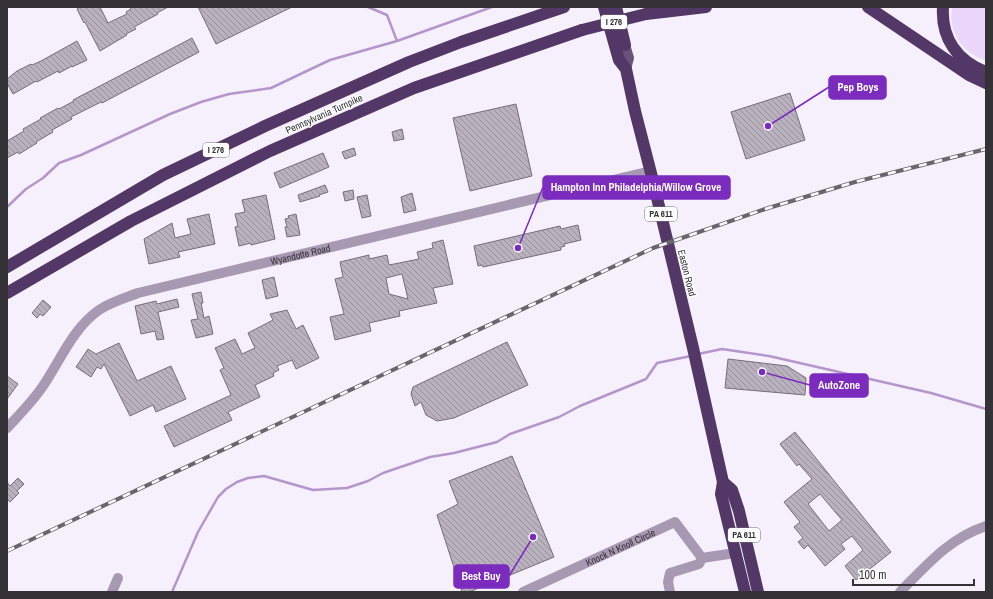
<svg xmlns="http://www.w3.org/2000/svg" width="993" height="599" viewBox="0 0 993 599" font-family="'Archivo Narrow',sans-serif">
<style>
.grass{fill:#ebd7fb}
.lines{fill:none;stroke-linecap:round;stroke-linejoin:round}
.stream{stroke:#b596cc;stroke-width:2.5}
.building{fill:url(#building-back-hatch);stroke:#756e7a;fill-rule:evenodd}
.minor{stroke:#a799b2;stroke-width:10}
.major{stroke:#69517a;stroke-width:10}
.highway{stroke:#533766;stroke-width:12}
.rail-casing{stroke:#69656c;stroke-width:4}
.rail{stroke:#fff;stroke-width:2.5;stroke-dasharray:8;stroke-linecap:butt}
.highway-bridge{stroke:#533766;stroke-width:12}
.labels{text-anchor:middle;dominant-baseline:central;stroke-width:3;stroke-linejoin:round;paint-order:stroke}
.shield{fill:#fff;stroke:#727073;stroke-width:1}
.shield-label{font-size:9px;font-weight:bold;fill:#353237}
.street-label{font-size:10px;fill:#353237;stroke:#fff}
.leader{fill:none;stroke:#7b2cbf;stroke-width:1.5}
.callout-dot{fill:#7b2cbf;stroke:#fff;stroke-width:1.5}
.callout{fill:#7b2cbf;stroke:#7b2cbf;stroke-width:1.5}
.callout-label{font-size:11px;text-anchor:middle;font-weight:bold;fill:#fff}
</style>
<defs>
<pattern id="building-back-hatch" width="6" height="6" patternUnits="userSpaceOnUse"><rect width="6" height="6" fill="#b9b2be"/><path d="M-1 5l2 2M0 0l6 6M5-1l2 2" fill="none" stroke="#97919b"/></pattern>
</defs>
<rect width="100%" height="100%" fill="#f6effc"/>
<!-- grass -->
<path class="grass" d="M952 7H986V61C962 52 948 33 952 7Z"/>
<g class="lines">
<!-- stream -->
<path class="stream" d="M368 7 387 15 397 41
M7 207 26 189 43 178 59 163 81 155 170 114 201 102 229 94 271 88 330 60 397 41 492 7
M698 354 722 349 769 356 931 393 986 409
M172 592 198 532 218 497 226 489 237 482 248 478 264 476 313 490 347 488 368 481 383 473 430 457 454 453 497 442 510 434 559 417 580 406 646 379 657 363 691 356"/>
</g>
<!-- building -->
<path class="building" d="M80 7H100L108 23 127 14 126 12 131 9 130 7H168L157 13 158 14 134 27 136 29 126 34 127 35 100 51 85 22 84 23 77 9Z
M198 7H292L216 44Z
M192 38 199 52 102 103 101 102 71 117 72 119 52 130 53 132 36 142 37 143 19 154 18 152 7 158V141L24 131 23 129 41 119 40 118 58 108 59 109 74 101 73 100Z
M77 41 87 60 72 67V66L59 73 58 71 37 82 36 81 13 94 7 83V79L17 71 31 64 32 65 41 61Z
M790 93 805 140 746 159 731 112Z
M516 104 532 176 470 191 453 118Z
M402 129 404 139 394 141 392 132Z
M354 148 356 155 345 159 342 152Z
M323 153 329 167 280 188 274 173Z
M325 185 328 192 319 195 320 196 300 202 298 195Z
M353 190 354 199 345 201 343 192Z
M412 193 416 210 404 213 401 197Z
M266 195 275 239 251 245V243L239 246 235 227 238 226 235 214 245 212 242 200Z
M367 195 371 216 362 218 357 197Z
M209 214 215 244 178 252 180 257 149 264 144 239 172 223 175 238 191 234 187 219Z
M296 214 300 235 287 237 285 227H287L285 219 289 218 288 216Z
M578 225 581 240 564 244 565 246 561 247V250L483 267 482 265 478 266 474 246 560 226 561 229Z
M443 240 453 284 433 288 437 303 399 311 400 316 369 323 371 331 335 340 330 317 344 314 335 279 343 277 340 262 369 255V259L387 255 389 265 419 259 417 252 433 248 432 243ZM402 274 408 299 389 294 386 278Z
M274 277 278 296 266 299 262 280Z
M201 292 203 303H201L204 318 209 316 213 334 196 338 191 320 198 319 192 294Z
M177 299 179 307 158 312 164 339 157 340 155 331 141 334 135 306 156 301 157 304Z
M43 300 51 307 43 316 40 314 37 318 32 313Z
M287 310 296 329 303 325 319 358 296 369 292 360 277 366 279 370 273 373 274 376 255 385 260 397 228 412 232 420 174 447 164 426 231 395 220 370 224 368 215 348 235 339 242 354 255 348 248 333 273 320 270 314Z
M507 342 528 385 454 418 437 421 426 415 421 402 415 406 411 394 413 387Z
M119 343 137 381 171 366 186 399 156 412 153 405 130 416 104 364 101 369 97 367 91 377 76 367 88 349 96 354Z
M728 359 787 366 806 378 805 395 725 388Z
M7 376 18 384 7 399Z
M795 432 891 552 856 580 845 566 863 550 852 536 841 544 845 549 825 566 808 545 804 549 798 542 803 538 794 527 800 522 784 502 812 479 799 464 797 466 780 444ZM820 494 842 520 829 531 808 504Z
M512 456 554 557 469 592H462L437 515 458 504 449 481Z
M18 478 24 484 17 491 19 493 10 502 7 499V482L10 486Z"/>
<g class="lines">
<!-- minor -->
<g class="minor">
<path id="s1" d="M7 428C19 415 33 401 43 386 60 361 73 328 99 310 111 302 125 298 138 293L651 171"/>
<path d="M112 592 118 578"/>
<path id="s2" d="M523 592 675 522 702 558"/>
<path d="M670 592 668 582 670 573 699 564 702 558 735 553"/>
<path d="M900 592C927 565 948 539 986 526"/>
</g>
<!-- major -->
<path class="major" d="M625 45 629 58 626 69"/>
<!-- highway -->
<path class="highway" d="M604 7 619 60 626 69 635 111 652 177 693 348 723 482 721 494 745 592
M616 7 625 45
M868 7 969 75 986 83
M943 7C941 38 957 61 986 72
M646 14 706 7
M7 267 163 175 265 126 409 62 461 42 564 7
M7 293 131 221 270 151 414 88 582 30
M723 482 732 490 739 511 758 592"/>
<defs>
<path id="rail" d="M7 551 653 248 765 209 855 182 986 149"/>
</defs>
<!-- rail casing -->
<use href="#rail" class="rail-casing"/>
<!-- rail -->
<use href="#rail" class="rail"/>
<!-- highway-bridge -->
<path class="highway-bridge" d="M582 30 646 14"/>
</g>
<g class="labels">
<!-- shield labels -->
<g class="shield">
<rect x="601" y="15" width="26" height="14" rx="3"/>
<rect x="203" y="143" width="26" height="14" rx="3"/>
<rect x="645" y="207" width="32" height="14" rx="3"/>
<rect x="728" y="528" width="32" height="14" rx="3"/>
</g>
<g class="shield-label">
<text x="614" y="22">I 276</text>
<text x="216" y="150">I 276</text>
<text x="661" y="214">PA 611</text>
<text x="744" y="535">PA 611</text>
</g>
<!-- street labels -->
<g class="street-label">
<text transform="translate(324 114) rotate(-24)">Pennsylvania Turnpike</text>
<text stroke="none"><textPath href="#s1" startOffset="360">Wyandotte Road</textPath></text>
<text transform="translate(687 273) rotate(76)">Easton Road</text>
<text stroke="none"><textPath href="#s2" startOffset="107">Knock N Knoll Circle</textPath></text>
</g>
</g>
<!-- callouts -->
<path class="leader" d="M768 126L829 87M518 248L543 187M762 372L810 385M533 537L509 576"/>
<g class="callout-dot">
<circle cx="768" cy="126" r="4"/>
<circle cx="518" cy="248" r="4"/>
<circle cx="762" cy="372" r="4"/>
<circle cx="533" cy="537" r="4"/>
</g>
<g class="callout">
<rect x="829" y="76" width="57" height="23" rx="4"/>
<rect x="543" y="176" width="187" height="23" rx="4"/>
<rect x="810" y="374" width="58" height="23" rx="4"/>
<rect x="454" y="565" width="55" height="23" rx="4"/>
</g>
<g class="callout-label">
<text x="858" y="91">Pep Boys</text>
<text x="636" y="191">Hampton Inn Philadelphia/Willow Grove</text>
<text x="839" y="389">AutoZone</text>
<text x="481" y="580">Best Buy</text>
</g>
<!-- border -->
<rect width="993" height="599" fill="none" stroke="#353237" stroke-width="16"/>
<!-- scale -->
<path d="M853 579v6h121v-6" fill="none" stroke="#353237" stroke-width="2"/>
<text x="859" y="579" font-size="12" fill="#353237" stroke="#ffffff" stroke-width="3" paint-order="stroke">100 m</text>
</svg>
